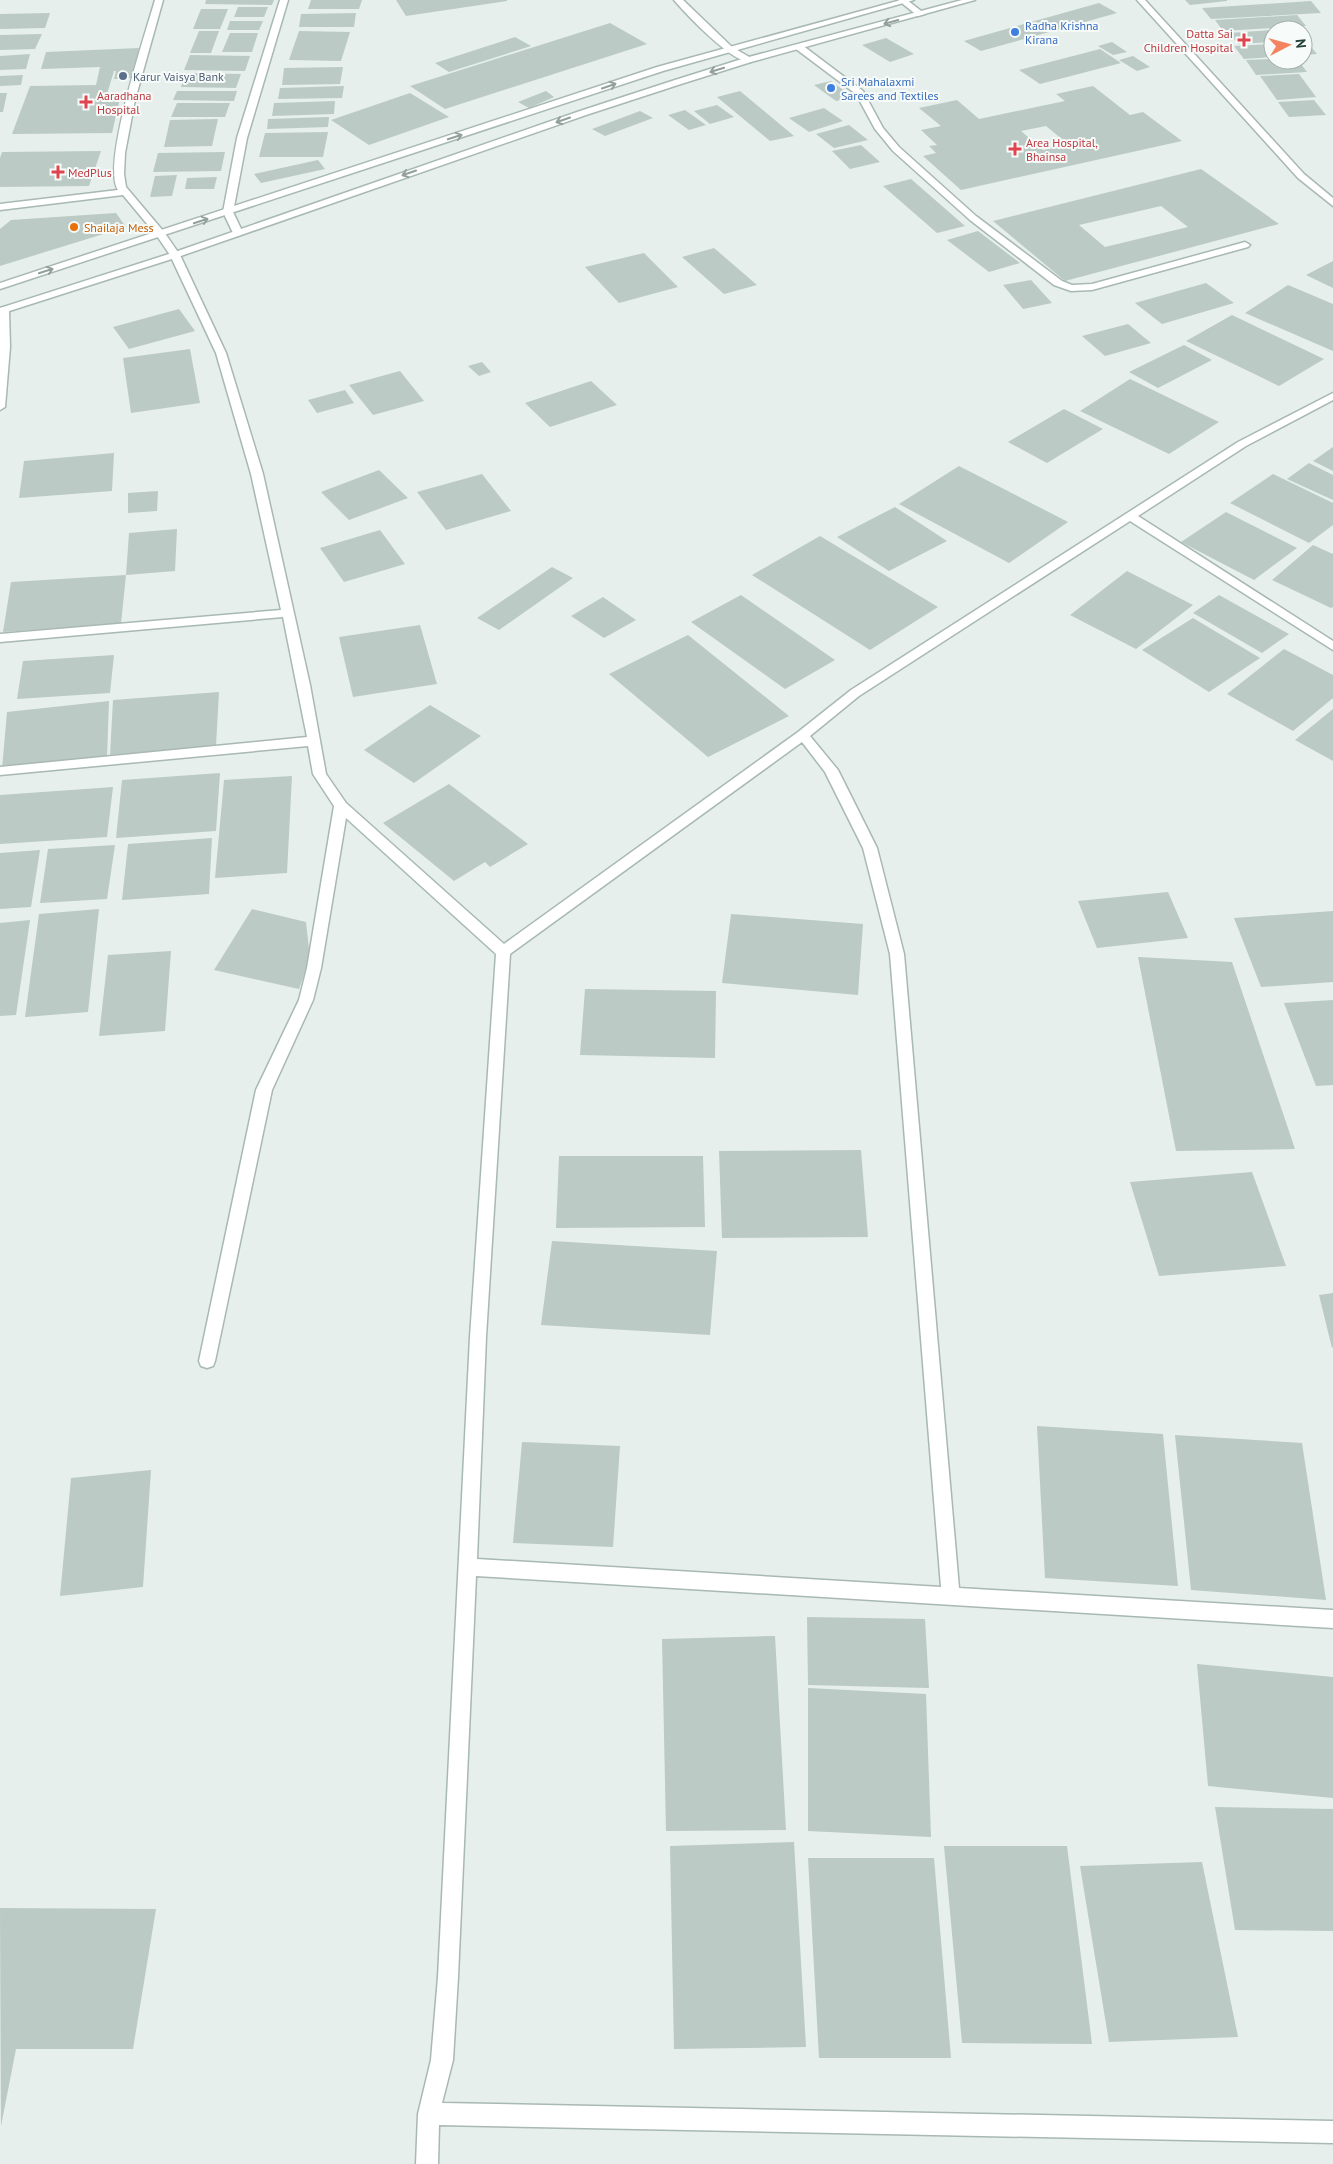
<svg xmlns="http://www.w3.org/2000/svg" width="1333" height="2164" viewBox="0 0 1333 2164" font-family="'PT Sans',sans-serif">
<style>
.building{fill:#bbcac4;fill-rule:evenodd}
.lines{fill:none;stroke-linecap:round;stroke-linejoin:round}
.service-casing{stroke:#a8b8b2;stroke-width:3}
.minor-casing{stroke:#a8b8b2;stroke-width:3}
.tertiary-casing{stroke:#a8b8b2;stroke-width:3}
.service{fill:#fff;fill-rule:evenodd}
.minor{fill:#fff;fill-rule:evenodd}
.tertiary{fill:#fff;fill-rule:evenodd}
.oneway{stroke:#92a09c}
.shop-dot{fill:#3f7fe0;stroke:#f7fbf9;stroke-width:2}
.health-dot{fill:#e0444e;stroke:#f7fbf9;stroke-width:2}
.service-dot{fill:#5c6f8a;stroke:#f7fbf9;stroke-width:2}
.food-dot{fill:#e8710a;stroke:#f7fbf9;stroke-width:2}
.labels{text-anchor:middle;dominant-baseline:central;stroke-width:4;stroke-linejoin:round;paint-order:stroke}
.far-shop-label{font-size:12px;fill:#366cbe;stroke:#f7fbf9;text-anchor:start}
.far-health-label{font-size:12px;fill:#be3a42;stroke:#f7fbf9;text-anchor:start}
.far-service-label{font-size:12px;fill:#4e5e75;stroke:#f7fbf9;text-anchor:start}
.far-food-label{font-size:12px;fill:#c56008;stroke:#f7fbf9;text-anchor:start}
</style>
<rect width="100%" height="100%" fill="#e6efeb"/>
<!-- building -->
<path class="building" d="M206,0H274L272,5L205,4Z
M311,0H362L359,9H308Z
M396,0H507V1L406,16Z
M1185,0H1227V1L1190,5Z
M1311,1L1321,13L1211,19L1202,8Z
M1099,3L1117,13L981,51L964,41Z
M238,7H268L264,17H234Z
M201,9H228L220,29H193Z
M50,13L45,28L0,29V14Z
M356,13L354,27H299L301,14Z
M1297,15L1306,26L1223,31L1215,20Z
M230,21H263L259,30H227Z
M610,23L647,44L445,109L410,86Z
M1273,30V42L1238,44L1230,33Z
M199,31H219L211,53H190Z
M299,31L350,32L341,61L289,60Z
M230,33H258L252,52H222Z
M42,34L35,49L0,50V35Z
M515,37L531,46L449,72L435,63Z
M886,38L914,54L890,62L862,45Z
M1112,42L1127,52L1113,55L1098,46Z
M1303,42H1307L1317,54L1303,55Z
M1273,44V57L1244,59L1234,46Z
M139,48L133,78L114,79L116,71H114L107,94H121L112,133L12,134L30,86L96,85L100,67L41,69L46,52Z
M1100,49L1121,63L1040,84L1019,70Z
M30,54L26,69L0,70V56Z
M190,55L250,56L245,71L184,70Z
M1133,56L1150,67L1137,71L1119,60Z
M1273,59L1298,60L1307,72L1256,75L1246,60Z
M343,67L340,84L282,85L284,68Z
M186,73L241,74L236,88L181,87Z
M1299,74L1316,97L1277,100L1260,76Z
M23,75L21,85L0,86V76Z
M831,81L853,97L836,101L814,85Z
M344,86L342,98L278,99L280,88Z
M1093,86L1130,115L1143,112L1182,141L961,190L923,156L936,153L929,146L937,145L921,130L941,126L919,108L957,100L979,119L1065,101L1056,94ZM1046,126L1069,145L1043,150L1021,131Z
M177,91H237L234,101L173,100Z
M546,91L554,97L529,108L518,102Z
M740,91L794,136L770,141L717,97Z
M0,93H7L3,112H0Z
M410,93L449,117L369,145L331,120Z
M1314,100L1326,115L1289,117L1278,102Z
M335,101L334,114L272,116L274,103Z
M177,103H230L225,117H171Z
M717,105L734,117L710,124L694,111Z
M824,108L843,121L809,132L789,118Z
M685,110L706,125L689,130L668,115Z
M640,111L653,118L605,136L592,129Z
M329,117L328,127L267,129L268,119Z
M218,119L212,146L164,147L170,120Z
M849,125L868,140L834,148L816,134Z
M328,132L323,157H259L265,133Z
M861,145L880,162L850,169L832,151Z
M101,151L89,186L0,187V158L2,152Z
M225,152L221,171L153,172L158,153Z
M318,160L325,169L261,183L254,174Z
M1201,169L1279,224L1065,281L993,221ZM1161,206L1188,227L1105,247L1079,225Z
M177,175L172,196L150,197L155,176Z
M217,177L214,189H185L187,178Z
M911,179L965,226L937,233L883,186Z
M116,213L126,227L0,266V229L11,220Z
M978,231L1020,263L989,272L947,240Z
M714,248L757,285L724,294L682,257Z
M644,253L678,287L619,303L585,267Z
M1333,261V288L1306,275Z
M1031,280L1052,303L1023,309L1003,285Z
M1206,283L1234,303L1162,324L1135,303Z
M1288,285L1333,304V351L1245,313Z
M179,309L195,331L129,349L113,327Z
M1232,315L1324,359L1279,386L1186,341Z
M1128,324L1151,343L1105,356L1082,336Z
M1184,345L1212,360L1158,388L1129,372Z
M190,349L200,403L131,413L123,358Z
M482,362L491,372L479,376L468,366Z
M400,371L424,401L373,415L349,385Z
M1130,379L1219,422L1169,454L1080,411Z
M591,381L617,405L550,427L525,403Z
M345,390L354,403L317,413L308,400Z
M1064,409L1103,429L1047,463L1008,442Z
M1333,447V471L1313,461Z
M114,453L112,491L19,498L24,461Z
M1309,463L1333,475V500L1287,479Z
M959,466L1068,522L1009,563L899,504Z
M379,470L408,498L349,520L321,492Z
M482,474L511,511L446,530L417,492Z
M1273,474L1333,503V525L1309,543L1230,503Z
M158,491L157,511L128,513V493Z
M895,507L947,541L889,571L837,537Z
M1226,512L1297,548L1254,580L1181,542Z
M177,529L175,571L126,575L129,533Z
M380,530L405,564L344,582L320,548Z
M820,536L938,607L870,650L752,575Z
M1313,545L1333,554V607L1331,608L1272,580Z
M552,567L573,578L499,630L477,618Z
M1127,571L1193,605L1136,649L1070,615Z
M126,575L121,624L3,632L11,582Z
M741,595L835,660L785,689L691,622Z
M1219,595L1289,634L1262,653L1193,613Z
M603,597L636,620L604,638L571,616Z
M1193,618L1260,658L1209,692L1142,650Z
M420,625L437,684L353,697L339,637Z
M688,635L789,716L708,757L609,674Z
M1284,649L1333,675V698L1293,731L1227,694Z
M114,655L110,693L17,699L23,661Z
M219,692L216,746L110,755L113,700Z
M109,701L107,758L2,769L7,712Z
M430,705L481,736L414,783L364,750Z
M1333,709V761L1295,740Z
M220,773L216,831L116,838L122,780Z
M292,776L287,873L215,878L224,780Z
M449,784L528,844L490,867L485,862L454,881L383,823Z
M113,787L107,837L0,844V795Z
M212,838L209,894L122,900L128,844Z
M115,845L107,899L40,903L48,849Z
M40,850L31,907L0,909V853Z
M1168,892L1188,938L1097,948L1078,901Z
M99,909L88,1012L25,1017L39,914Z
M252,909L306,922L310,958L299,989L214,970Z
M1333,911V982L1261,987L1234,918Z
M731,914L863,924L858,995L722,983Z
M30,920L16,1015L0,1016V923Z
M171,951L165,1031L99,1036L108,955Z
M1138,957L1232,962L1295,1149L1176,1151Z
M585,989L716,991L715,1058L580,1055Z
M1333,1000V1085L1316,1086L1284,1003Z
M861,1150L868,1237L722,1238L719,1151Z
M559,1156H703L705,1227L556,1228Z
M1252,1172L1286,1266L1159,1276L1130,1182Z
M552,1241L717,1251L710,1335L541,1325Z
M1333,1293V1347L1332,1348L1319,1295Z
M1037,1426L1163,1434L1178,1586L1045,1578Z
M1175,1435L1302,1443L1326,1600L1191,1590Z
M522,1442L620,1446L613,1547L513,1543Z
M151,1470L143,1587L60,1596L71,1478Z
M807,1617L925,1619L929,1688L808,1685Z
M775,1636L786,1830L666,1831L662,1639Z
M1197,1664L1333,1677V1798L1208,1786Z
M808,1688L926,1694L931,1837L808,1831Z
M1215,1807L1333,1809V1931L1235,1930Z
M794,1842L806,2047L674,2049L670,1846Z
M944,1846H1067L1092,2044L962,2043Z
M808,1858H934L951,2058H819Z
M1202,1862L1238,2037L1109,2042L1080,1866Z
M0,1908L156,1909L133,2049H16L1,2126Z"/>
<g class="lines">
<defs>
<path id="service" d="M674,0H683L732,47L751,58V62C733,64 686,14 674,0Z
M898,0H907L925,14L918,16Z"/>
<path id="minor" d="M155,0H163L135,100L125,153L124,174L126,187L164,232L180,255L226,353L263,474L310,685L326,774L346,803L504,944L798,732L851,690L1238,442L1333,393V400L1246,446L1138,516L1333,641V650L1130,521L859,696L810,736L838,770L877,848L904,954L959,1588L1333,1610V1628L476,1576L458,1977L453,2060L442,2103L1333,2121V2143L439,2125L438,2164H416L418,2114L431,2060L438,1977L470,1337L496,954L346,818L321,968L313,1000L272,1090L215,1361L213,1366L207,1368L201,1366L199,1361L256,1090L299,1000L307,968L334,806L313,774L308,746L0,775V767L307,737L283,617L0,642V634L281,610L251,474L216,353L170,255L157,236L123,195L0,210V204L118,190C101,165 146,32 155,0ZM802,742L825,772L863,848L890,954L941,1587L477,1559L486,1337L510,954Z
M280,0H288L247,138L233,212L243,233L238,236L233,233L223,212L237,138Z
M1137,0H1145L1304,174L1333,198V206L1298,178Z
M796,45H802L863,91L883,128L899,147L976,216L1062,281L1072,285L1092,284L1245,242L1250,245L1248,247L1092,290L1071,291L1054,285L970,220L893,151L875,129L856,94L796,49Z
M4,307L9,310L10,347L5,407L0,410V308Z"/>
<path id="tertiary" d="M901,0H914L663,71L0,289V283L657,67Z
M962,0H975L751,62L681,84L586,115L178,257L0,314V308L172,253L580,111L675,80L745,58Z"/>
</defs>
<!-- service casing -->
<use href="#service" class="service-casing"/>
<!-- minor casing -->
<use href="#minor" class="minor-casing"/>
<!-- tertiary casing -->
<use href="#tertiary" class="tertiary-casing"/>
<!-- service -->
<use href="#service" class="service"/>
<!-- minor -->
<use href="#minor" class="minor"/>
<!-- tertiary -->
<use href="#tertiary" class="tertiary"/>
</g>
<!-- one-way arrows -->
<defs><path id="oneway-shaft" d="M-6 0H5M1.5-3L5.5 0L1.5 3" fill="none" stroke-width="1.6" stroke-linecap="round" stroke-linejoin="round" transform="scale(1.25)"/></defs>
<g class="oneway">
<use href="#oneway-shaft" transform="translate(891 22) rotate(165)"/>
<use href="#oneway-shaft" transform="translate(717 70) rotate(163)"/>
<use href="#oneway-shaft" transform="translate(609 86) rotate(-19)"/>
<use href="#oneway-shaft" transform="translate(563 120) rotate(161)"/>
<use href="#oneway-shaft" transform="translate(455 137) rotate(-18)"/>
<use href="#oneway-shaft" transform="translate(409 173) rotate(161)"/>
<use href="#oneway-shaft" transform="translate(201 221) rotate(-18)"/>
<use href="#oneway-shaft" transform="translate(46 271) rotate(-18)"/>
</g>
<!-- markers -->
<g class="shop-dot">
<circle cx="1015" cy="32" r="5"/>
<circle cx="831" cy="88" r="5"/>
</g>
<g class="health-dot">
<path d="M1241.5 32.5h5v5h5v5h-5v5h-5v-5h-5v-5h5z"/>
<path d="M83.5 94.5h5v5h5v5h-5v5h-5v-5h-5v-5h5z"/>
<path d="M1012.5 141.5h5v5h5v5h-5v5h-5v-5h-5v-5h5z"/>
<path d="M55.5 164.5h5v5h5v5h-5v5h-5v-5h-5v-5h5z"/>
</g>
<circle class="service-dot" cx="123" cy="76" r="5"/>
<circle class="food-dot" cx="74" cy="227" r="5"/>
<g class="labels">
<!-- far-shop labels -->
<g class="far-shop-label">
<text x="1025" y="25">Radha Krishna<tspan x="1025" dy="14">Kirana</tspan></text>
<text x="841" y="81">Sri Mahalaxmi<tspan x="841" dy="14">Sarees and Textiles</tspan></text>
</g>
<!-- far-health labels -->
<g class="far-health-label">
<text x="1233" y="33" text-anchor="end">Datta Sai<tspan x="1233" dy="14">Children Hospital</tspan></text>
<text x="97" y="95">Aaradhana<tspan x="97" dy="14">Hospital</tspan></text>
<text x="1026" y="142">Area Hospital,<tspan x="1026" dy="14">Bhainsa</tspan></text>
<text x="68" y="172">MedPlus</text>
</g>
<!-- far-service labels -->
<g class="far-service-label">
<text x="133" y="76">Karur Vaisya Bank</text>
</g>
<!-- far-food labels -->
<g class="far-food-label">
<text x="84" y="227">Shailaja Mess</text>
</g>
</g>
<!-- north arrow -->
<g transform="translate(1288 45) rotate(84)"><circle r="24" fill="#f7fbf9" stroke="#a3b1ad"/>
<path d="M0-4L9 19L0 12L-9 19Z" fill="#f4845f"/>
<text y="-8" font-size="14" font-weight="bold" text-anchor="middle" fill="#24423a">N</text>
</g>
</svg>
